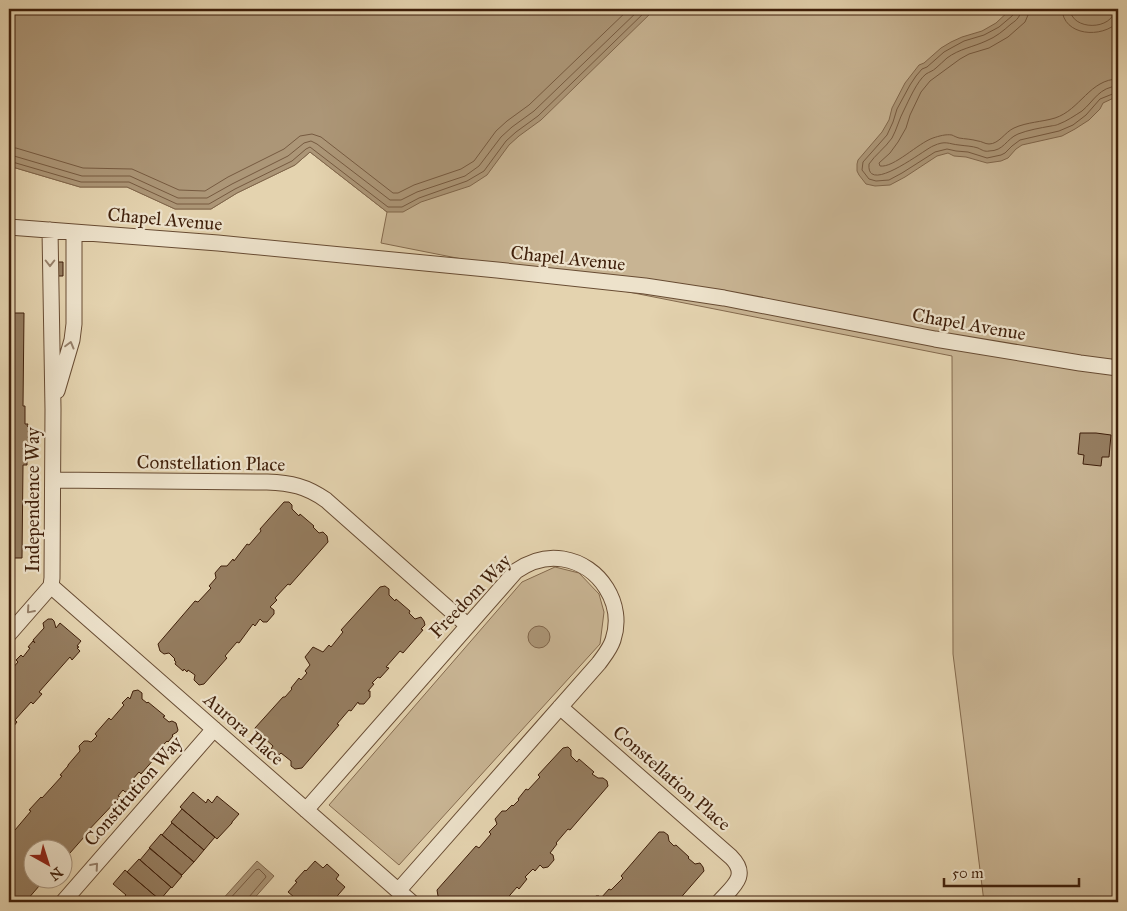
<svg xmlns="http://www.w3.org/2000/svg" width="1127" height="911" viewBox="0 0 1127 911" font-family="'IM FELL Great Primer',serif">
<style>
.green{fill:#c8b493;stroke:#846a4e}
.water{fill:#ac9677;stroke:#80664b}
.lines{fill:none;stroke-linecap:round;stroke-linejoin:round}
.shore{stroke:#765a40;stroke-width:1}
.building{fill:#957d60;stroke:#3f1f0a}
.street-casing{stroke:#684c33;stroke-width:17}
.street{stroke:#ede2cb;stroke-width:15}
.oneway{stroke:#96806a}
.labels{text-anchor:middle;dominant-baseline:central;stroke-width:4.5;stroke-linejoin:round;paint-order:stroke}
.street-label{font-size:19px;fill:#3f1f0a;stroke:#ede2cb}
</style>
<rect width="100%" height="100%" fill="#e4d3af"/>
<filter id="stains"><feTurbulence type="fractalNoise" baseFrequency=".004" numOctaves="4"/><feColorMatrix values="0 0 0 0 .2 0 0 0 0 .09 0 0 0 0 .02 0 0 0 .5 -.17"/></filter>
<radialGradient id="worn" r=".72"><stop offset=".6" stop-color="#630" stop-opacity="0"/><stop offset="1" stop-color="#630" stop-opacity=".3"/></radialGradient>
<!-- green -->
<path class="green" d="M364,9H1118V902H984L953,654L952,356L381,243L387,212L310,152L295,165L237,193L211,209H175L127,187H80L9,166V111Z
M555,567L579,573L599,594L604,612L600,644L399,865L329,805L522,582Z"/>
<!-- water -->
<path class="water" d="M9,9H657L653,11L541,120L519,136L509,145L487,175L470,186L421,202L403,212H387L310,152L295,165L237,193L211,209H175L127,187H80L9,166Z
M1011,9H1077C1096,19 1100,9 1118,9V96L1103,103L1100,109L1089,120L1075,129L1062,136L1022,145L1016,149L1008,158L1001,161L987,163L966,157L954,156L948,153L937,156L905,177L890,185L875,186L866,184L859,175L857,171V164L858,160L882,132L889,120L892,108L905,83L919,65L924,63L941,48L951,42L962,37L982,31L996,23Z
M528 637a11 11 0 1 1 22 0a11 11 0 1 1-22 0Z
M257,861L274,876L251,902H220Z"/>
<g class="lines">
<!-- shore -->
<path class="shore" d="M1015,9V12L1012,16L999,27L984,35L964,41L953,47L944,52L927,67L922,69L916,76L910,85L897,109L893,122L887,135L863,162L862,170L869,179L876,181L889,180L902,173L935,152L947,149L956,151L968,152L987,158L1001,155L1005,153L1012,146L1020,140L1059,131L1073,125L1086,115L1100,99L1115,93L1118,92
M1021,9C1021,16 1017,20 1011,24C1003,31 996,37 986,41C973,47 959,49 947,58C943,61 940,65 936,68C933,71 929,72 926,74C917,81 909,100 904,110C899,119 897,129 892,138C885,148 875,155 869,164C866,196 925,149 933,146C946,140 948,144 959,145C966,146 972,146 978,148C982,150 985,152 989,151C1004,151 1006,139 1018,134C1028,130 1040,128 1051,126C1056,125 1054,126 1059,124C1067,121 1074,116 1082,111C1094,101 1099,87 1118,86
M1029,9L1028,15L1025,22L1008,37L989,48L969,54L960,59L930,81L921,92L910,115L906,128L898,142L890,153L879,163L880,166C894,168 918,143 933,138C939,136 946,134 952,135C954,136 956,137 959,138C965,139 971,139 978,141C981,141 985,144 989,144C999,144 1005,132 1014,128C1027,122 1042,122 1055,118C1080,110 1090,79 1118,79
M1062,9C1063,36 1102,39 1118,22
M1070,9C1071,31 1113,31 1115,9
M9,148H16L83,168L132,169L179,190L205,191L228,177L284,149L300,136L312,134L321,137L393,193H398L414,185L461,169L474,161L496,131L507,121L529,105L629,9
M9,155L14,156L82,176H130L178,198H207L232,184L288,156L304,143L311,141L317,144L390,200H401L417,192L465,176L479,166L501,137L512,127L534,111L640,9
M9,161L81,182H129L177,204H209L235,189L292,161L306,149L310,147L388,207H402L419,198L467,181L484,171L506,141L516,132L538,116L648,9
M227,902L256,870L259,869L265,875L266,877L249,897L248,902"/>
</g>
<!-- building -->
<path class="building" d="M56,262H63V276H56Z
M9,313H24L23,406H25V424H28L27,426L32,430L31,442L27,446V465H23L22,558H9Z
M1080,433H1096L1111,435L1109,457H1102L1101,466L1083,464L1084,455L1078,454Z
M284,502H289L292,505V509L299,516L300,514L314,526L313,527L319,533L323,532L327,536L328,542L290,585L288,584L275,598L277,600L270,607L274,610V614L267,622H263L260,619L255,626L253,624L239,643L237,642L225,656L227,658L204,684L199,685L194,680L195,675L188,670L187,672L184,669L183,671L175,664L176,662L174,660L175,659L169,653L164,654L160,651L158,644L195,601L198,602L211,588L209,586L216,578L215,573L221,566H227L233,559L234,561L247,544L249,545L261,531L260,529Z
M385,586L389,589V595L395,601L396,599L410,611L409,613L415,619L421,617L424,621L425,625L421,629L423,630L403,653L400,651L386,667L389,668L380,678L378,677L372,683L374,684L368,691H370V697L364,704H359L358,702L351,711L349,710L337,724L339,725L302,768L295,769L291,766V761L281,753L279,755L271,749L273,746L264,738H259L256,735L255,728L283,697H285L292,689L291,688L299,678L301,680L307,673L305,671L310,665L305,657L313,647L323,652L329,645L331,647L343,632L341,630L380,587Z
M48,619H52L54,621L56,628L60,623L81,641L77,646L79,647L77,648L80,651L72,660L70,657L39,692L42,694L33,704L31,702L15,720L17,722L9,732V668L11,670L18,662L16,660L21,655L23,657L30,648L28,647L33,641L35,643L33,640L44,628L43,623Z
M138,690L142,693V699L147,703L148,702L165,716L163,717L169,722L172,721L176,723L178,730L177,732L172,735L173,736L168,742L167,741L153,756L155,758L141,774L139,772L133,779L135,781V786L130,791L125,792L123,790L118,796L120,797L84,835L85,836L62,862V848H32V878H46L27,900L28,901L27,902H9V834L14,828L15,830L31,811L29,810L41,797L42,798L62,776L60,775L68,766V765L80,751L79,746L84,741H88L91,742L97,736L95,734L109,718L111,720L124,705L122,703L128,697L130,699L133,691Z
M568,747L571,750V756L577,762L579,759L594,772L592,774L598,778H603L607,781L608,786L570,830L568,829L556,843L557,844L550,853L553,855L554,860L548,867L543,868L540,865L535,871L533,869L525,877L527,879L519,889L517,887L504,902H451L447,898L443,899L438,896L437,890L476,846L479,848L491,834L489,832L497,824L495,819L502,811H506L512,805L513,806L519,800L518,799L526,789L528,790L540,777L538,775L563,748Z
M193,792L206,803L208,799L212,803L217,796L239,814L232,822V823L217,839L180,807Z
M182,809L215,837L204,850L171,822Z
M172,823L204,850L194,862L162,835Z
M659,832H664L668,835L669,841L674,846L676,845L689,857L688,858L695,864L700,863L703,867L704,871L677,902H589L596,896H599L601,898L609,889L611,890L623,878L621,876Z
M161,834L194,862L182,875L149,848Z
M150,848L182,876L172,888L140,860Z
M139,859L171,887L160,900L127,872Z
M315,861L323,868L327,864L339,875L336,879L345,887L332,902H300L288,892L297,882L295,881L305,870L306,871Z
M125,870L160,900L161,901V902H124L126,901L123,898L126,895L113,884Z"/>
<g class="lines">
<defs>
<path id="street" d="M9,227L218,243L497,270L645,286L724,298L935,339L1080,363L1118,368
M57,391L72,340L74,324V232
M53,480L267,482C291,483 306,486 326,500L467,625
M51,586L411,902
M9,634L51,586L52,578L53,409L50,230
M560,707L731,857C750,876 732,887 719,902
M306,810L516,571C529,562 546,556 563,559C600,565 625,604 613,640C610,649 604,656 599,663L398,891
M63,902L214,729"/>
</defs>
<!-- street casing -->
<use href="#street" class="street-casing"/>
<!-- street -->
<use href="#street" class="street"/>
</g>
<!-- one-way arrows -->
<defs><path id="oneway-chevron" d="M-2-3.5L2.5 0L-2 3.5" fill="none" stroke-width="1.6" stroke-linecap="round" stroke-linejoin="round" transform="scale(1.25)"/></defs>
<g class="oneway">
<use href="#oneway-chevron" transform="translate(50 263) rotate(90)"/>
<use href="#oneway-chevron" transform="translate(70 345) rotate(-75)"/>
<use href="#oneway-chevron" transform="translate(30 610) rotate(131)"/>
<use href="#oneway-chevron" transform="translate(95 866) rotate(-49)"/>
</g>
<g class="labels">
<!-- street labels -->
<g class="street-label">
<text transform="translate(165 219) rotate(5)">Chapel Avenue</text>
<text transform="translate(568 258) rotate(6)">Chapel Avenue</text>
<text transform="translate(969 324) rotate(10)">Chapel Avenue</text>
<text transform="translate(211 463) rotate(1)">Constellation Place</text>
<text transform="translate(32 500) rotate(-90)">Independence Way</text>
<text transform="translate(470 596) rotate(-46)">Freedom Way</text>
<text transform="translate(244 729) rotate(41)">Aurora Place</text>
<text transform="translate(672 778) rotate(41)">Constellation Place</text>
<text transform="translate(133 791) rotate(-49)">Constitution Way</text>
</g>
</g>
<!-- margin -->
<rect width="1127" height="911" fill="none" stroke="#e4d3af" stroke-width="30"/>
<rect x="10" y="10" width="1107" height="891" fill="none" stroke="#3f1f0a" stroke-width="2.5"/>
<rect x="15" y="15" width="1097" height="881" fill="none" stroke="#3f1f0a"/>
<!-- north arrow -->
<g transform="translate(48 864) rotate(141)"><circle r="24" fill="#ede2cb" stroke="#a7947e"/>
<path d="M0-4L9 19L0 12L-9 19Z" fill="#8f2418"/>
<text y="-8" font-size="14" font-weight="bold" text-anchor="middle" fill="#3f1f0a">N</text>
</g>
<!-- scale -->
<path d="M944 878v8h135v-8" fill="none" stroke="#3f1f0a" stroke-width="2.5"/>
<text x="952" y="878" font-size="15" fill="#3f1f0a" stroke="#ede2cb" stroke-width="4" paint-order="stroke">50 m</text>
<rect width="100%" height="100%" filter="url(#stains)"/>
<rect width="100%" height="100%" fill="url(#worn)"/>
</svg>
